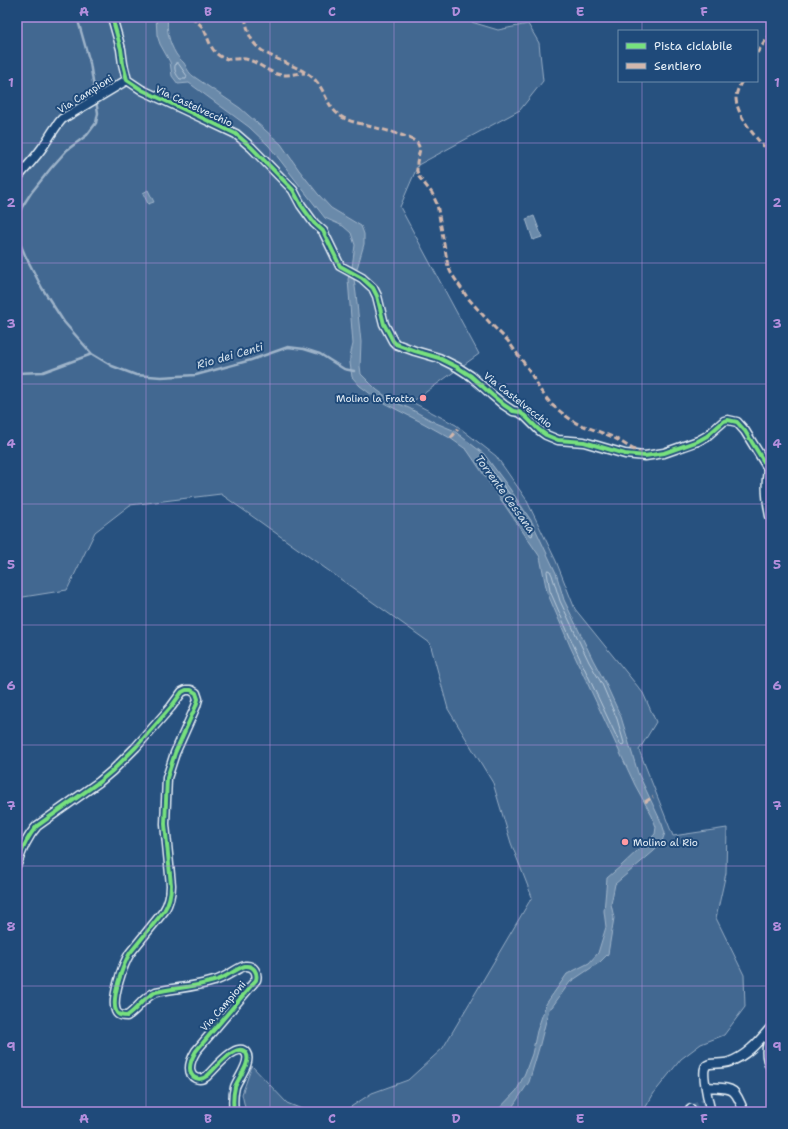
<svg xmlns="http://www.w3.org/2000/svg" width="788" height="1129" viewBox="0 0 788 1129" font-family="'Shantell Sans',sans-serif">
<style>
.green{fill:#436891;stroke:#96acc4}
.water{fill:#6b8aaa;stroke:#9db3c9}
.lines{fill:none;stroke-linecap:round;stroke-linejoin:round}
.shore{stroke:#b6c8d9;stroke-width:1}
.stream{stroke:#9db3c9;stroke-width:2.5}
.minor-tunnel{stroke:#446991;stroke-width:8;stroke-dasharray:8 4;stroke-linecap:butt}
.minor-casing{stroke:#e8f1f8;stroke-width:11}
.tertiary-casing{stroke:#e8f1f8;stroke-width:13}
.minor{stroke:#1f4a7a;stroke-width:8}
.tertiary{stroke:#1f4a7a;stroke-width:10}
.quiet{stroke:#d1b7ad;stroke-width:3;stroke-dasharray:6 3;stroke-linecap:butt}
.cycleway-casing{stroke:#1f4a7a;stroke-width:6}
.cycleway{stroke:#77e17e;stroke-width:4}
.grid{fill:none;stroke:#b28edc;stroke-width:1;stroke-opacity:0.55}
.poi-dot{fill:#ff9aa2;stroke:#1f4a7a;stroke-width:1.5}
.labels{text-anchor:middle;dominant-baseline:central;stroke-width:4;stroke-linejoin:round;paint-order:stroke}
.street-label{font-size:10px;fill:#e8f1f8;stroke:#1f4a7a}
.poi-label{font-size:10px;fill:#e8f1f8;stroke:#1f4a7a;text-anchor:end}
.water-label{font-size:11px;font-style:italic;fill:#d5e2ec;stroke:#1f4a7a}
.neatline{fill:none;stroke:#b28edc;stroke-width:1.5}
.grid-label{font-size:13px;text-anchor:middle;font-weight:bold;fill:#b28edc}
</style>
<rect width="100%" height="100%" fill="#27517f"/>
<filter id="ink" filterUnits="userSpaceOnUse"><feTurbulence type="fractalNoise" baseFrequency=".025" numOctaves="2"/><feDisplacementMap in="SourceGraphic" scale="8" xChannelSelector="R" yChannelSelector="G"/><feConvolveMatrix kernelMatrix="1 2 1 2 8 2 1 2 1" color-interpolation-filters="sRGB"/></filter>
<g filter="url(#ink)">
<!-- green -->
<path class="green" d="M17,17H455L498,30L528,24L539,43L543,81L520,110L418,165L400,207L479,354L412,402L456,425L496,456L526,499L556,561L575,609L643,693L656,722L639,750L673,836L727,828L726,873L716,918L744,975L745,1007L724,1035L701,1044L681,1059L654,1093L643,1112H343L372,1093L408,1080L443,1048L532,897L511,843L493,783L448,709L430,643L221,494L130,505L95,532L67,590L17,598Z
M252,1066L287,1103L309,1112H246L242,1094Z"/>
<!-- water -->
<path class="water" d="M156,17H168C166,30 169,42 176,54C178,57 181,60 184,63C187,68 188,72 193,76L240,108L281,144L299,170L318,194L331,208L361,226L364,234V244L354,279L356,294L361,342L360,366L361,374L377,390L394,402L409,408L436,423L453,430L484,454L510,489L532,522L556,573L564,600L593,660L605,682L621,717L638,773L662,824L665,833L661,844L654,851L615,884L611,904L614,918L608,954L600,962L570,982L552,1007L549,1009L539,1048L529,1082L509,1112H496L517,1090L525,1073L532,1054L537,1031L546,1004L567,974L589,963L598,953L606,927L604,911L607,878L621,866L655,834L656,827L652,816L635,785L570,646L547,592L540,557L467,450L450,438L423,423L380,401L360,386L352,377L350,363V356L353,344L348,279L352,267L355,245L351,233L343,226L325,218L269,146L249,127L189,83L178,84L172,76L170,62L160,44L157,35Z
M148,190L154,202L148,204L143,193Z
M534,216L542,237L533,240L526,219Z"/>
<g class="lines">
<!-- shore -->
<path class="shore" d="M176,63H178L187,76L186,79H180C176,75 173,68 176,63Z
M480,458L483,459C500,482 521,506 533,533L532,536L530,535L479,461Z
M548,570L550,571L552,575L560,601L589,662L602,684L617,719L624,743L623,745L620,744L573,644L550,591L547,572Z"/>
<!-- stream -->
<path class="stream" d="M77,17L90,63L98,113L96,123L87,135L67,150L51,168L31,193L22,207L18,216L19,241L25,255L42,288L64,322L92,354L112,366L136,375L161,377L196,375L251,360L288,347L304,349L320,354L344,369L354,371
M17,373L43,372L92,354"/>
<!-- minor-tunnel -->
<path class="minor-tunnel" d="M691,1109L704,1103"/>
<defs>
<path id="minor" d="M112,17L121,49L123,64L127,80L142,90L198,116L236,134L251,147L293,190L301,205L314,223L323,231L340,266L362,278L373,288L377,296L384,324L393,341L396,344L415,351L439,358L457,367L471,376L492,395L504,405L513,411L519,412L525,416L539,430L546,435L558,440L584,442L625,454L645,456L664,453L698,441L707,436L724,421L728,420L737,422L745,431L769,470
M17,178C26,168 34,159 42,148C49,138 54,128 62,119L127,80
M17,864C22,850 27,837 37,826L99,782L112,771L136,747L171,707L182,692L186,690H191L196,693L198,699L196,706L175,753L167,778L165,824L171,885C171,895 169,903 164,911L130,953C123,964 111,999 116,1011C118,1016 123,1016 127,1016C139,1008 142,998 156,992C175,988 195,987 214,981C224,979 237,968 245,966C254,965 258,973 256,980L196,1051C193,1056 190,1062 190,1068C190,1078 199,1082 207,1076C213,1071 237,1040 246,1053C252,1062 238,1078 235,1087C233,1095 233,1104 234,1112
M771,1036C765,1047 765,1057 771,1068
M706,1087C733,1089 734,1085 744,1112
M688,1112L691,1109
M711,1112C709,1105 702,1074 705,1068C706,1065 707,1065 710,1064C716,1063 723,1064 729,1062C747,1056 759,1041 771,1027"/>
<path id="tertiary" d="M771,460C766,480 767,496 771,516"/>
</defs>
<!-- minor casing -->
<use href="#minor" class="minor-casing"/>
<!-- tertiary casing -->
<use href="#tertiary" class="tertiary-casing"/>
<!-- minor -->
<use href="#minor" class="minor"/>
<!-- tertiary -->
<use href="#tertiary" class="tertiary"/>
<!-- quiet -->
<path class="quiet" d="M192,17C195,20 200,24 203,28C208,36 209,46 216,53C227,64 237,56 249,60C259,63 267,71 277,74C286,77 295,73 305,73
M245,17C247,26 248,35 254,43C262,54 283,61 295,67C303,71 310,74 316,81C326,92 327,108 342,117C350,122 360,123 368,126C385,130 402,134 417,142L420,149L417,162V171L419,177L432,193L437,204L448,266L451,273L467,297L490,323L508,341L529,370L540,390L552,405L566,416L576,423L613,437L641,454
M757,53L771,33
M742,81C739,86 737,91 736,96C735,113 754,135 764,147
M771,175L769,192L771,201
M451,438L458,429
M645,802L653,797"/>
<defs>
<path id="cycleway" d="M112,17L121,49L123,64L127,80L142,90L198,116L236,134L251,147L293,190L301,205L314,223L323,231L340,266L362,278L373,288L377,296L384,324L393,341L396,344L415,351L439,358L457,367L471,376L492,395L504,405L513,411L519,412L525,416L539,430L546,435L558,440L584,442L625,454L645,456L664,453L698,441L707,436L724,421L728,420L737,422L745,431L769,470
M17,864C22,850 27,837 37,826L99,782L112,771L136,747L171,707L182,692L186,690H191L196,693L198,699L196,706L175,753L167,778L165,824L171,885C171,895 169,903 164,911L130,953C123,964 111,999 116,1011C118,1016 123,1016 127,1016C139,1008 142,998 156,992C175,988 195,987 214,981C224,979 237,968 245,966C254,965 258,973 256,980L196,1051C193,1056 190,1062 190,1068C190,1078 199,1082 207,1076C213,1071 237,1040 246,1053C252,1062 238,1078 235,1087C233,1095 233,1104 234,1112"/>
</defs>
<!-- cycleway casing -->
<use href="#cycleway" class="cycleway-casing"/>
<!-- cycleway -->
<use href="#cycleway" class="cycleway"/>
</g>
</g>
<!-- grid -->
<path class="grid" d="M146,17V1112M270,17V1112M394,17V1112M518,17V1112M642,17V31M642,81V1112M17,143H771M17,263H771M17,384H771M17,504H771M17,625H771M17,745H771M17,866H771M17,986H771"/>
<!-- markers -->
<g class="poi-dot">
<circle cx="423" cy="398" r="4"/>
<circle cx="625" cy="842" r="4"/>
</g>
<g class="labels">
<!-- street labels -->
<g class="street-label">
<text transform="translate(85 94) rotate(-32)">Via Campioni</text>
<text transform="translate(194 106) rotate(25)">Via Castelvecchio</text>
<text transform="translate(518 400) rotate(38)">Via Castelvecchio</text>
<text transform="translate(223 1006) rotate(-49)">Via Campioni</text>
</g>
<!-- poi labels -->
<g class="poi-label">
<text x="415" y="398">Molino la Fratta</text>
<text x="633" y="842" text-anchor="start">Molino al Rio</text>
</g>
<!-- water labels -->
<g class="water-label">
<text transform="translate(230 356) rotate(-16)">Rio dei Centi</text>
<text transform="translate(505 494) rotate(54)">Torrente Cessana</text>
</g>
</g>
<!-- margin -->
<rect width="788" height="1129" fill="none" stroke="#1f4a7a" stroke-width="44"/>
<!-- legend -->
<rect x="618" y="30" width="140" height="52" fill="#1f4a7a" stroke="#6f8dac"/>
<rect x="626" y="43" width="20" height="6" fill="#77e17e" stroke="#6f8dac"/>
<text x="654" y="50" font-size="12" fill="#e8f1f8">Pista ciclabile</text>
<rect x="626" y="63" width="20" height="6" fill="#d1b7ad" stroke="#6f8dac"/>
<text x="654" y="70" font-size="12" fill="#e8f1f8">Sentiero</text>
<rect x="22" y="22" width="744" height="1085" class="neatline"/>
<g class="grid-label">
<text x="84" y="16">A</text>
<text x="208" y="16">B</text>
<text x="332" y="16">C</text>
<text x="456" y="16">D</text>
<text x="580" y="16">E</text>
<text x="704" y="16">F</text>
<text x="11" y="87">1</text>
<text x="777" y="87">1</text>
<text x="11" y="207">2</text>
<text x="777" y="207">2</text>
<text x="11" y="328">3</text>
<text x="777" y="328">3</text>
<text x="11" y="448">4</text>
<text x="777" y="448">4</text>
<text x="11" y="569">5</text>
<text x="777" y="569">5</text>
<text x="11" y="690">6</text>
<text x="777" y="690">6</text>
<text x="11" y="810">7</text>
<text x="777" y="810">7</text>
<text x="11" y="931">8</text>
<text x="777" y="931">8</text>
<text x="11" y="1051">9</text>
<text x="777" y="1051">9</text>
<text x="84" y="1123">A</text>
<text x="208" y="1123">B</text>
<text x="332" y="1123">C</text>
<text x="456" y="1123">D</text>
<text x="580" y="1123">E</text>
<text x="704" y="1123">F</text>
</g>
</svg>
